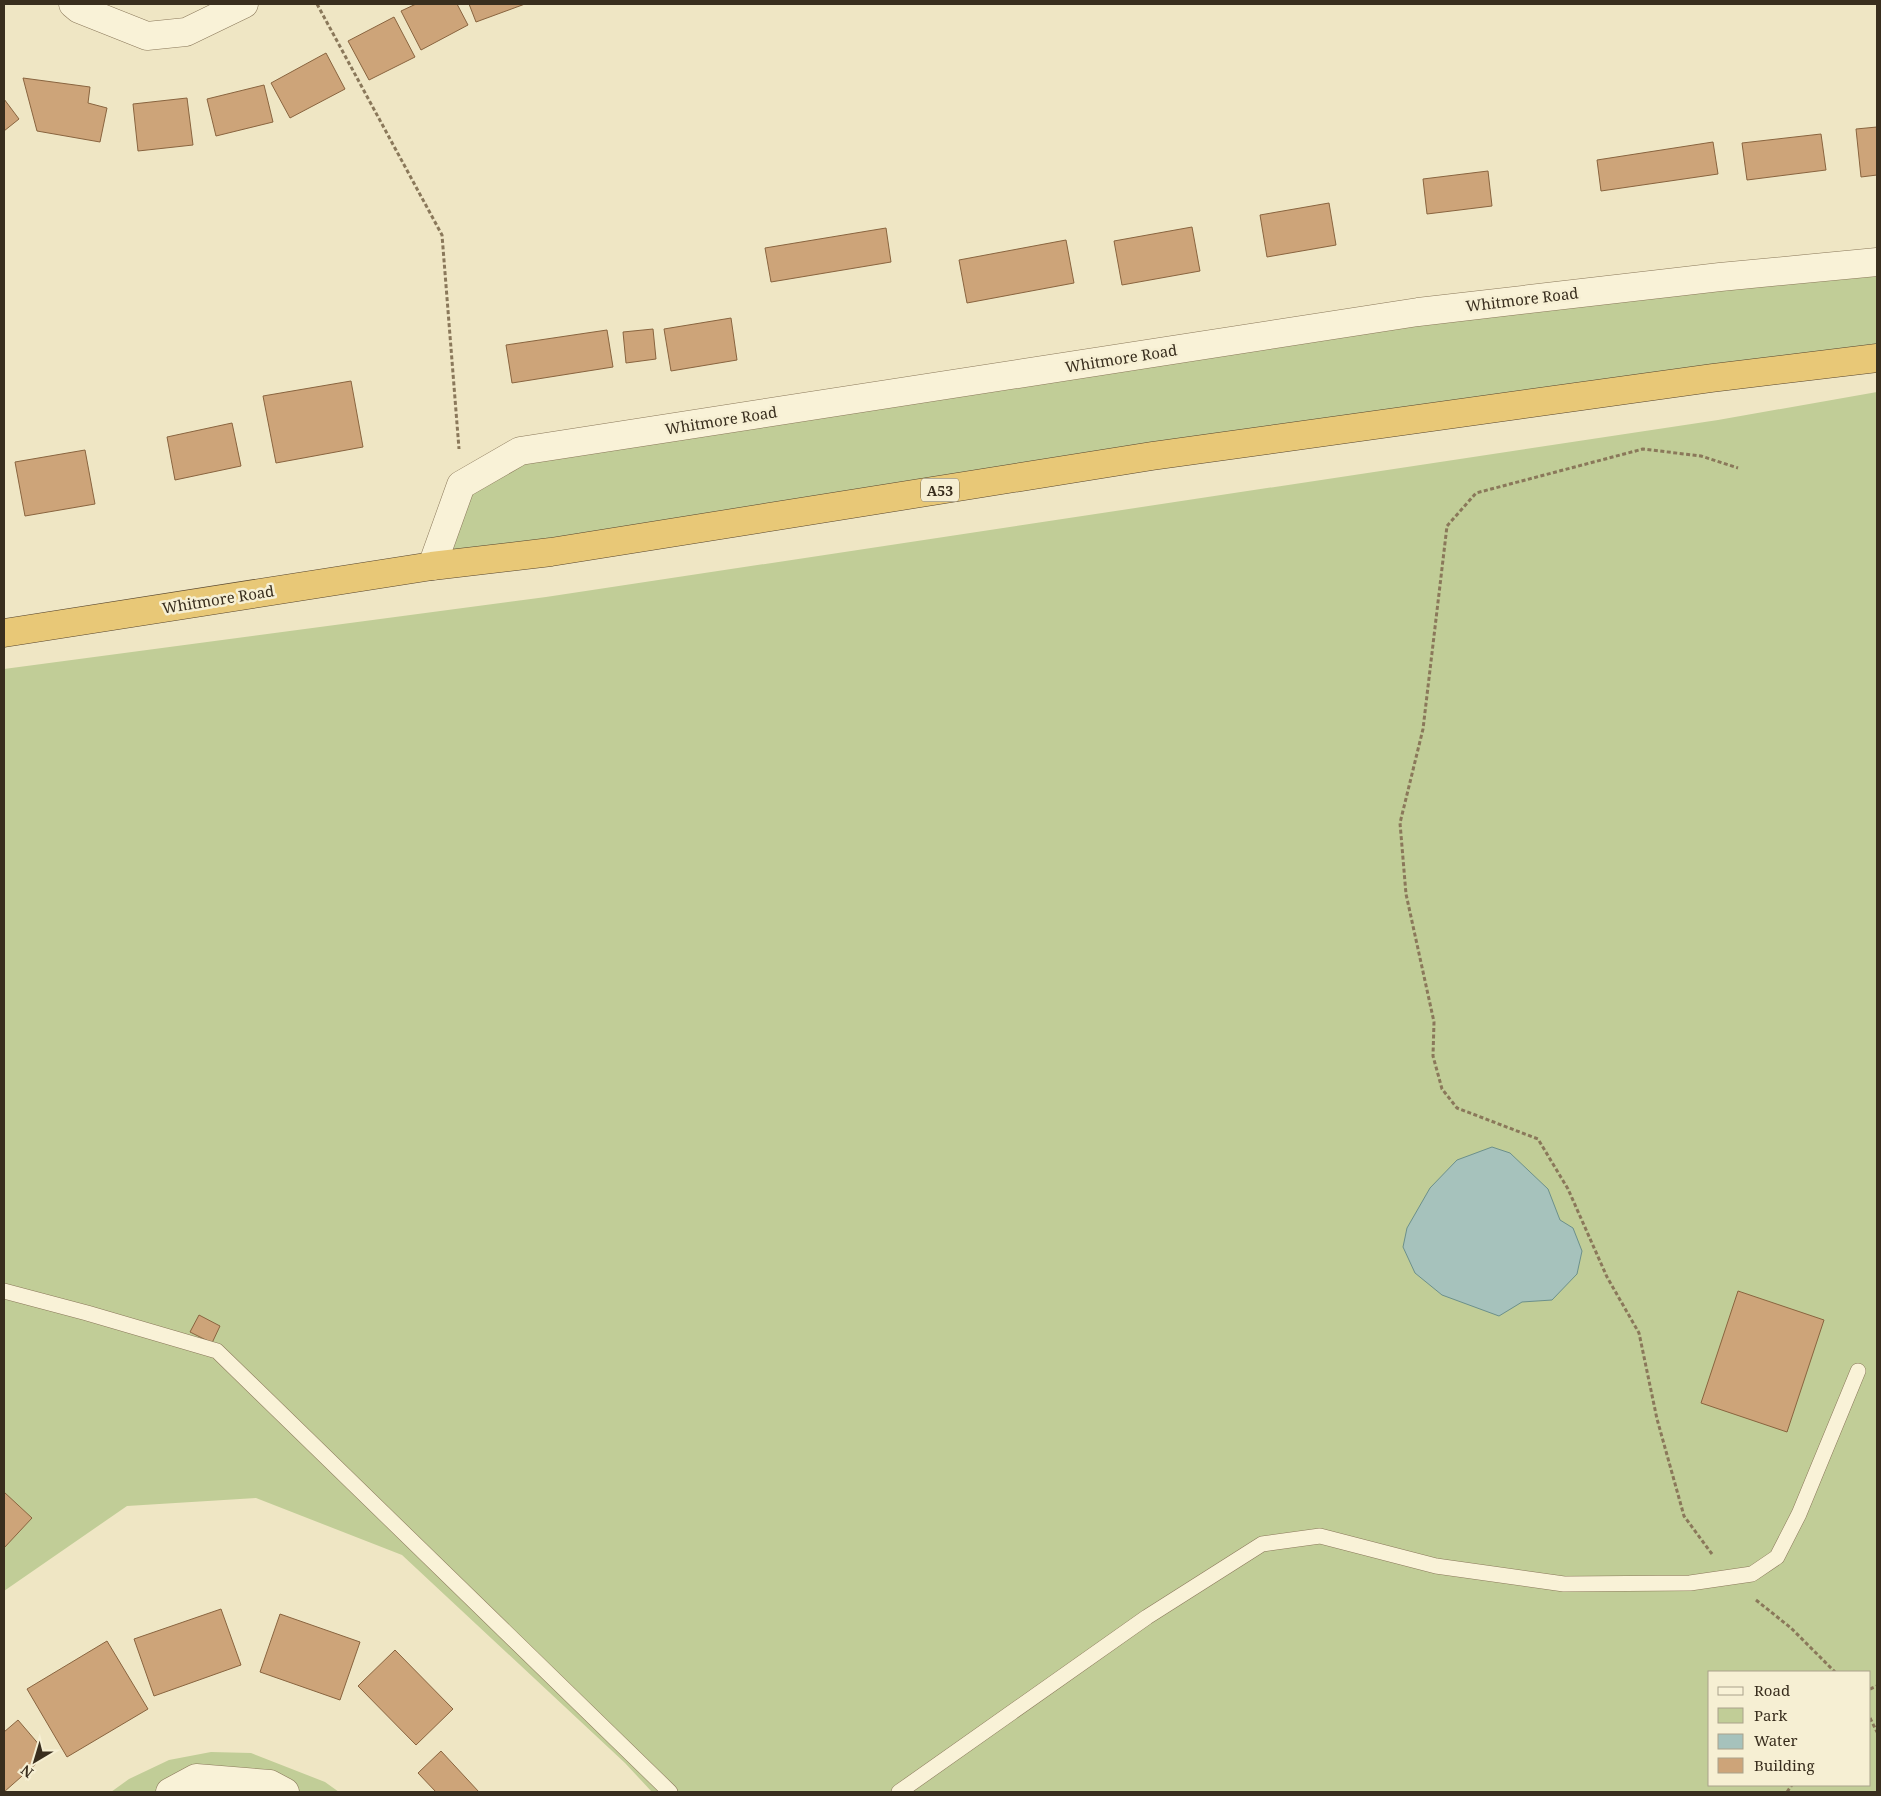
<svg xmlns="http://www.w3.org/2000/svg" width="1881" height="1796" viewBox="0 0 1881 1796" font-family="'Noto Serif',serif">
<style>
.green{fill:#c1cd97;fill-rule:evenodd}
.water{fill:#a6c2bc;stroke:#6c908b}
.building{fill:#cda479;stroke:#89643f}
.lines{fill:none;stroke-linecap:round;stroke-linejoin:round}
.service-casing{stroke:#8a785a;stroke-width:16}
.minor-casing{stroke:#8a785a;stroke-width:29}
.trunk-casing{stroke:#57452e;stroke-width:29}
.path{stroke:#8a785a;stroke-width:3;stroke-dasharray:4 2.5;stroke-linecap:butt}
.service{stroke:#f9f2d7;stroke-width:15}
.minor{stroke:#f9f2d7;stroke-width:28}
.trunk{stroke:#e8c877;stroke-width:28}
.labels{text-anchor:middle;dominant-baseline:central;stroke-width:5;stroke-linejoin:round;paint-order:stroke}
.shield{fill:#f6efd3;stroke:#726854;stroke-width:1}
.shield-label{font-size:14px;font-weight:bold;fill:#392e1e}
.street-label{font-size:15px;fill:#392e1e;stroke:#f6efd3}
</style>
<rect width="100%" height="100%" fill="#efe6c4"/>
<!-- green -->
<path class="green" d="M1877,262V356L432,566L461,485L520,451Z
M1877,392V1792H652L625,1763L402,1555L256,1498L127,1506L4,1591V669L546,597L1718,420ZM1710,1672H1870V1785H1710Z
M211,1752L251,1753L325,1782L339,1792H111L129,1779L169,1760Z"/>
<!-- water -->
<path class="water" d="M1492,1147L1510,1153L1548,1189L1560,1220L1573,1228L1582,1251L1577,1274L1552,1300L1522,1302L1499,1316L1442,1295L1415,1273L1403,1247L1407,1228L1430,1188L1457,1160Z"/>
<!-- building -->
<path class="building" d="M416,4H457L468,25L421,50L401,11Z
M469,4H525L476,22Z
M394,17L415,57L369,80L348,41Z
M326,53L345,89L290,118L271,83Z
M23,78L90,87L88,103L107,108L100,142L37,131Z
M264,85L273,122L216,136L207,99Z
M187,98L193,145L138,151L133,104Z
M4,99L19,119L4,131Z
M1877,127V175L1861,177L1856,129Z
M1821,134L1826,170L1747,180L1742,143Z
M1713,142L1718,174L1601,191L1597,160Z
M1488,171L1492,206L1427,214L1423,179Z
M1329,203L1336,245L1267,257L1260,215Z
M1192,227L1200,271L1122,285L1114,241Z
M886,228L891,262L771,282L765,248Z
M1066,240L1074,283L967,303L959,260Z
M731,318L737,360L671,371L664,329Z
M653,329L656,359L626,363L623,332Z
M607,330L613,367L512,383L506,345Z
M351,381L363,447L276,463L263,396Z
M232,423L241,466L175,480L167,437Z
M85,450L95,504L25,516L15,462Z
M1738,1291L1824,1320L1787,1432L1701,1403Z
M199,1315L220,1326L212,1343L190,1332Z
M4,1492L32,1518L4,1548Z
M221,1609L241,1665L154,1696L134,1639Z
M280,1614L360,1642L340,1700L260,1672Z
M107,1641L148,1709L67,1757L27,1689Z
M395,1650L453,1709L416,1745L358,1686Z
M18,1720L47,1754L4,1792V1732Z
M441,1751L479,1792H436L418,1773Z"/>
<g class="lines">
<defs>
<path id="service" d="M4,1291L87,1313L217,1351L670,1792
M899,1792L1147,1617L1262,1544L1320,1536L1436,1566L1564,1584L1690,1583L1752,1574L1777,1557L1799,1514L1858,1371"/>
<path id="minor" d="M73,4L79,9L147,36L186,32L244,4
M432,566L461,485L520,451L1418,312L1720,277L1877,262
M170,1792L196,1778L270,1784L285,1792"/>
<path id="trunk" d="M4,633L432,566L551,552L1152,456L1712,378L1877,358"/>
</defs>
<!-- service casing -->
<use href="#service" class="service-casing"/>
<!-- minor casing -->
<use href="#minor" class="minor-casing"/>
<!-- trunk casing -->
<use href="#trunk" class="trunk-casing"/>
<!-- path -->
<path class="path" d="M317,4L442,235L459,449
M1712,1554L1684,1516L1657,1419L1639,1333L1607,1277L1568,1189L1538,1139L1457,1108L1442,1089L1433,1056L1434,1022L1406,894L1400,823L1423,729L1447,526L1476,493L1643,449L1701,456L1738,468
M1756,1600L1791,1628L1835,1672
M1870,1689L1877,1686
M1870,1718L1877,1732
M1787,1792L1792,1785"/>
<!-- service -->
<use href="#service" class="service"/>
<!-- minor -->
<use href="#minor" class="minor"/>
<!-- trunk -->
<use href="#trunk" class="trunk"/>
</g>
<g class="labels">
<!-- shield labels -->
<rect class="shield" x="921" y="478.5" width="38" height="23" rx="4"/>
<g class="shield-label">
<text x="940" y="490">A53</text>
</g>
<!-- street labels -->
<g class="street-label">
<text transform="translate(1522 299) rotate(-7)">Whitmore Road</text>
<text transform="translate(1121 358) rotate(-9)">Whitmore Road</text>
<text transform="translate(721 420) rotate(-9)">Whitmore Road</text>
<text transform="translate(218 599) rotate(-9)">Whitmore Road</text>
</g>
</g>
<!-- border -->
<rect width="1881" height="1796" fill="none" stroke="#392e1e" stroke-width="10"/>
<!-- legend -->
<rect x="1708" y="1671" width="162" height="115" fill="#f6efd3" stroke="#aaa28b"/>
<rect x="1718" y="1687" width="25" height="8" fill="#f9f2d7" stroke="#aaa28b"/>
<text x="1754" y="1696" font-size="15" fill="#392e1e">Road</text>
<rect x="1718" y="1708" width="25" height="15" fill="#c1cd97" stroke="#aaa28b"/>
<text x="1754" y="1721" font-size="15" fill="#392e1e">Park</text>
<rect x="1718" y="1734" width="25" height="15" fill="#a6c2bc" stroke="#aaa28b"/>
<text x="1754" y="1746" font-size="15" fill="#392e1e">Water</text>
<rect x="1718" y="1758" width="25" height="15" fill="#cda479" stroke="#aaa28b"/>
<text x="1754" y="1771" font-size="15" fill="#392e1e">Building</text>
<!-- north arrow -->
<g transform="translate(35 1761) rotate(218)" stroke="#f6efd3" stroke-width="4" paint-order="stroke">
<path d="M0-4L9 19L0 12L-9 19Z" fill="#392e1e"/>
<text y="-8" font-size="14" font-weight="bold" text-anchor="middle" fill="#392e1e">N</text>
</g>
</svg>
